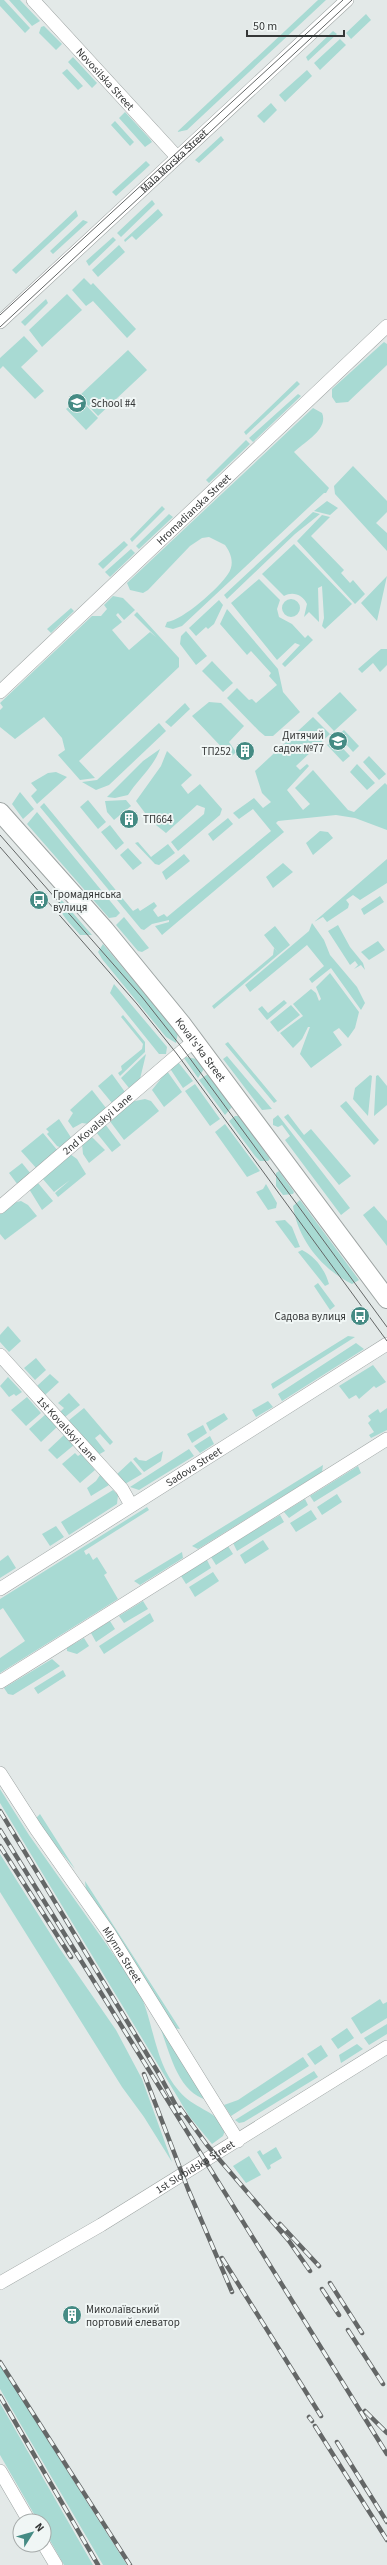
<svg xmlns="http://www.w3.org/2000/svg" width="387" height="2565" viewBox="0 0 387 2565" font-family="'Source Sans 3',sans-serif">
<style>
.green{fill:#a8dad3}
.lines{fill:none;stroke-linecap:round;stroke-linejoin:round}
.street-casing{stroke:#9ea4a3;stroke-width:14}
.secondary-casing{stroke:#9ea4a3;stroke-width:20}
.street{stroke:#fff;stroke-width:13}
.secondary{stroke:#fff;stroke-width:18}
.tram{stroke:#646767;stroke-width:1}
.rail-casing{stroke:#646767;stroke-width:4.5}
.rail{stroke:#f0f6f5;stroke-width:3;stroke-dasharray:9;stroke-linecap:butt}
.labels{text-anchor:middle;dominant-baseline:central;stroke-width:4;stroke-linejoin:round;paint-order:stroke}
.street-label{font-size:11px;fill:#353737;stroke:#f0f6f5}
.poi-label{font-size:11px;fill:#353737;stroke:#f0f6f5;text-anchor:start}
</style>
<rect width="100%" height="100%" fill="#e3e9e8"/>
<!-- green -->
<path class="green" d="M0,0H4L30,28L25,33L0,6Z
M9,0H20L40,21L32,26Z
M318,0H326L187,130L177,132Z
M366,14L371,20L351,39L346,33Z
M44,26L62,44L56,50L39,33L41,27Z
M333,31L337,34L308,61L306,57Z
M340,39L346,45L320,70L314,63Z
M73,57L97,83L92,88L68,62Z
M67,69L83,86L78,90L62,73Z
M307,70L312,76L285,102L279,95Z
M271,103L277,110L264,123L257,116Z
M125,112L150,139L152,142L145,147L119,118Z
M115,121L134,142L130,146L111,125Z
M221,136L224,140L199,163L195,160Z
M146,161L150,165L116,196L112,192Z
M152,200L155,204L121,237L117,233Z
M158,209L163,215L136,240L132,236L125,242L124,240Z
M76,210L78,216L16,274L12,270Z
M83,220L88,222L53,254L50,251Z
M113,237L116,240L89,266L86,261Z
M119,245L125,252L98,277L92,270Z
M84,278L91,285L93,283L136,329L127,338L93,301L86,306L72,290Z
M67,294L82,310L42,347L29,330Z
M46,299L48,303L25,326L21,322Z
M24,336L38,351L21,367L44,391L35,399L3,366L0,369V358Z
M384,342L387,344V365L348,402L336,403L332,397V389Z
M128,350L147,370L98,416L79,396Z
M297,381L300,384L246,435L244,432Z
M298,394L301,396L253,442L249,438Z
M79,398L98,418L86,430L66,409Z
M313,408L322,413C329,429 304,442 294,452L329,488L326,493H324L182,626L173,629L165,627L167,622C183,620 219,588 228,574C235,564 231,553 225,545L209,537L202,538L190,546L148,590L143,593L130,590L127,583Z
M246,440L250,444L209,483L206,480Z
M353,466L387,501V512L376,523L387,533V551L335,494L334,486Z
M327,501L338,508L330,515L314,511Z
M162,506L165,509L132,542L130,539Z
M313,512L320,514L295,534L227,599L224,595Z
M169,514L173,517L139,549L136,546Z
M322,515L330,517L311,536L344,570L341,573L350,583L353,580L365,594L355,604L297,541Z
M124,541L128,545L103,569L98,564Z
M294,544L352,604L325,629L322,626L324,618L322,586L318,588L319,622L309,612L304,617L307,604C303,595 293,591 284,596L262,574Z
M131,549L135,553L110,577L105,572Z
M387,576L377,621L361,603Z
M259,579L280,600L277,609L279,617L292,624L305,638L308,635L313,640L285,667L282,664L300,645L295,643L277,660L231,603Z
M113,596L123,598L135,610L124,620L118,613L116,615L122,622L112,630L129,650L150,632L156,637L134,615L137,612L179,658V667L79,761L95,778L80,780L58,755L65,750L62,738L44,717L15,739L0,727V710L3,707L0,703L92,616H101L107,609L104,605Z
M282 608a9 9 0 1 1 18 0a9 9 0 1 1-18 0Z
M219,600L223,605L214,624L208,629L206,627L196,636L189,628Z
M71,608L74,611L51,633L47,629Z
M227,609L278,669L283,692L300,712L273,736H265L259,731L227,698L237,688L249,700L252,699L256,703L277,685L269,676L271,673L251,651L247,655L220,624Z
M186,631L207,656L196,665L180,644L181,636Z
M381,649H387V665L380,672L373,663L362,673L358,669Z
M212,661L233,683L223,692L202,671Z
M340,692L357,710L334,731L317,713Z
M209,702L221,703L244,726L229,742L236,752L231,757L192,716Z
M185,703L190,709L171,727L165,722Z
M313,717L330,734L296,766L300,770L307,764L309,766L287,790L303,810L310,804L295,788L313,770L348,810L354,812L385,783L387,785V830L355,818L336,815L278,821L276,823L284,832L162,935L155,926L169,922V920L152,924L144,930L141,929L40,807L44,803L133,911L138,908L140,911L154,902L157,906L153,910L158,917L164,914L167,917L271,831L253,809L239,819L233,813L254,798L263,808L271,802L262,793L255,771Z
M159,723L166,731L109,785L96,790L82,782L97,780Z
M344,730L359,746L353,752L338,735Z
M334,739L350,756L343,762L327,745Z
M160,749C153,768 138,779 128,795L115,798L107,797L143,761Z
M167,751L192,775L181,785L188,794L200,784L222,809L220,815L178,851L171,842L204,814L205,808L197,805L166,833L151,821L136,801L161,766Z
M369,756L386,774L379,780L363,762Z
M357,764L375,783L367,790L350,772Z
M56,772L67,777L37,804L31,796L37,790L31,783L48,773Z
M20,792L34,809L23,819L12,804Z
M88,800L106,822L98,829L80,807Z
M126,800L131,806L114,820L107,812L105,801Z
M37,812L120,913L116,917L109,918L27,824Z
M228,818L233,824L213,841L208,834Z
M110,825L124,843L116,850L101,832Z
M320,831L328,832L333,838L313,855L306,843Z
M138,842L151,857L168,844L175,853L159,865L155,864L135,843Z
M128,848L142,863L133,870L120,855Z
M184,854L190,861L166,880L162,872Z
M387,859V883L360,900L353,895L346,900L349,904L348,908L327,922L323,917L314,922Z
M283,863L293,872L273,888L266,877Z
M380,896L384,902L364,915L361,909Z
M59,897L92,935H80C70,923 56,912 59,897Z
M124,917L149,948L142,952L138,951L116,925Z
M312,923L324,940L330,955L357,987L365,1003L361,1010L331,968L312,983L309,979L324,966L307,945L250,992L245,985L309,931Z
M338,925L350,947L363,963L365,970L361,965L354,969L358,965L355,961L350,965L328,931Z
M275,926L290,945L279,954L264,935Z
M378,941L385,950L369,960L361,952Z
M103,944L178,1033L176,1043L166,1037L102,959L98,952Z
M274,948L279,954L214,1009L212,1006L273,955Z
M330,973L359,1012L355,1028L348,1038L339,1028L333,1032L342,1045L311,1068L300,1054L310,1027H308L302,1039L293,1048L280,1033L303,1016L293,1004L311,989L316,993L319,1001L321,999L316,987Z
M114,984L167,1047L166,1054H159L110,993Z
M284,1000L287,1003L267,1020L258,1009L262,1006L268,1013Z
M291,1005L300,1015L278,1032L270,1022Z
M123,1015L145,1042V1052L120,1076L118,1073L122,1070L121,1066L142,1049L143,1044L121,1017Z
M228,1042L277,1101L274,1103L225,1044Z
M146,1054L140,1079L129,1088L121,1078Z
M227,1056L272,1109L262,1110L223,1059Z
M186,1057L197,1059L204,1069L198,1078L184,1058Z
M178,1062L193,1081L183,1088L169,1067Z
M167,1071L182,1092L164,1107L152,1090Z
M112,1074L125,1092L112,1103L98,1086Z
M208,1074L232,1107L225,1115L199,1080Z
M370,1075L372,1076L368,1116L353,1099L355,1088Z
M378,1075L387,1086V1105L374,1116L376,1076Z
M195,1084L220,1119L210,1126L185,1091Z
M92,1090L106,1108L89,1124L82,1123L73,1128L68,1121L73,1113L70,1110Z
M145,1099L151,1101L159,1111L124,1140L109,1120L130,1102Z
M346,1101L379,1140L374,1145L340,1106Z
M288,1114L304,1135L311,1129L351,1176L339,1185L284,1117Z
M278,1115L350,1208L341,1215L285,1140L290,1136L282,1125L278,1127L273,1125V1119Z
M235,1116H239L270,1159L268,1161H260L255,1156L229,1121Z
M59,1119L72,1139L62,1148L57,1146L47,1134L49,1132L46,1129Z
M105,1124L121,1145L112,1152L96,1132Z
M225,1124L260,1171L247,1177L215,1132Z
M43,1133L58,1151L37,1169L21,1151Z
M91,1136L105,1150L89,1163L83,1154L82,1144Z
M70,1154L77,1159L86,1174L58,1197L55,1193L70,1180L54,1192L42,1178Z
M22,1163L31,1174L18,1185L9,1173Z
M279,1171L294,1192L293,1194L283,1195L276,1186V1173Z
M38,1183L53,1201L42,1210L29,1189Z
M266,1184L277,1203L276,1208L268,1210L256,1192L263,1189Z
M300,1200L359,1280L352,1284C322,1269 298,1240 293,1206Z
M21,1201L28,1205L37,1216L5,1240L0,1234V1213L13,1203Z
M374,1206L387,1221V1246L363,1215Z
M285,1220L292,1227L300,1247L295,1248L275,1221Z
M302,1250C316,1257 325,1270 329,1284L325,1286L298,1252Z
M318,1283L335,1306L330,1310L314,1286Z
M8,1326L21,1341L9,1352L0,1342V1335Z
M348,1336L355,1337L273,1389L271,1384Z
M356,1343L364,1349L282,1401L278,1394Z
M36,1358L46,1370L35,1380L24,1368Z
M373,1365L386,1382L376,1388L374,1386L359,1399L356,1395L349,1399L339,1386Z
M50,1374L59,1382L45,1395L37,1386Z
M8,1377L22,1392L16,1396L14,1394L9,1397L0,1386Z
M69,1393L80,1405L65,1417L60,1412L64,1408L58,1403Z
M27,1397L41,1413L26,1426L11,1410Z
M268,1401L273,1407L256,1417L252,1410Z
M84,1408L113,1442L110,1445L100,1434L95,1438L105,1451L98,1455L68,1421Z
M387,1408V1430L371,1438L369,1435L374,1432L368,1423L371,1420L368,1416L378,1409L380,1413Z
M224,1413L228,1419L210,1431L206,1423Z
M46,1414L57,1427L41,1442L29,1429Z
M203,1425L207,1433L192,1443L187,1434Z
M64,1435L74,1445L57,1459L48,1450Z
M210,1436L214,1444L200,1453L194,1446Z
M189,1449L194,1456L139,1490L130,1487Z
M163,1451L161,1461L144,1472L133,1459L136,1457L139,1460L146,1461Z
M75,1453L78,1456L81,1454L95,1470L80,1483L62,1464Z
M131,1461L142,1474L125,1484L116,1475Z
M323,1465L322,1472L198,1549L192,1546Z
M358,1466L361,1473L314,1502L310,1496Z
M100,1475L109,1485L91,1496L87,1488L96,1481Z
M113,1490L118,1495L117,1504L69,1535L61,1522Z
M337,1494L342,1502L322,1515L317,1507Z
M305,1499L308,1505L289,1518L284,1512Z
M147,1507L149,1510L84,1551L86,1555L89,1553L93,1560L97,1557L107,1573L104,1575L118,1599L0,1673V1658L25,1641L3,1608L0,1610V1599Z
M311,1510L317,1519L296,1532L290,1523Z
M280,1515L284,1522L237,1551L233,1543Z
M56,1526L64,1537L50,1546L42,1534Z
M263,1540L269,1549L245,1564L240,1555Z
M228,1546L233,1554L216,1565L211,1557Z
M182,1552L183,1558L140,1585L134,1581Z
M8,1555L16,1568L0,1578V1561Z
M207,1560L211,1568L186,1584L181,1576Z
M213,1572L219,1581L195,1597L189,1587Z
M143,1601L148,1609L124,1623L119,1616Z
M150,1613L154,1621L104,1654L99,1646Z
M110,1621L115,1629L96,1642L91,1633Z
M84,1638L89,1646L77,1654L67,1651V1648Z
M52,1659L60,1666L13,1695L8,1694L4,1688Z
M63,1670L66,1676L38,1694L34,1688Z
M0,1789L29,1835L138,1989C154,2021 154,2063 179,2091C193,2108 214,2110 226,2128L223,2136L212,2144L189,2116L0,1803Z
M40,1814L75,1869L39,1826L35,1819Z
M0,1854L60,1949L116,2030L142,2079L172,2162L144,2117L122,2087L0,1892Z
M85,1881L180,2029L173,2028L86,1891Z
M380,1999L383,2004L387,2002V2018L361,2034L351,2018Z
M158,2022L207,2100C176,2092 169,2048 158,2022Z
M387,2024V2034L369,2045L364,2038Z
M347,2028L354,2038L338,2049L331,2039Z
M357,2044L363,2049L341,2063L339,2055Z
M321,2045L328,2056L315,2065L307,2054Z
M303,2057L309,2066L231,2116L224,2105L238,2100Z
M314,2071L318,2077L244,2122L239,2123L235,2120Z
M276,2147L282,2158L270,2165L271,2168L268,2170L257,2152L260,2150L263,2155Z
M249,2156L261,2175L246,2183L233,2166Z
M0,2365L127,2565H103L0,2389Z
M0,2403L93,2565H64L44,2530V2521H38L0,2455Z"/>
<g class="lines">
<defs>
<g id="street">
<path id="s1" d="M33,0L177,157"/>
<path id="s2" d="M0,322L347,0"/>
<path id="s3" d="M0,692L387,326"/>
<path id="s4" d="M0,1207L194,1041"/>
<path id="s5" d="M0,1355L122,1489L131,1505"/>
<path id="s6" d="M0,1589L387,1344"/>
<path d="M0,1682L387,1439"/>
<path id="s7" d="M0,1773L36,1829L109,1933L238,2141"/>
<path id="s8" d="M0,2283L101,2225L387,2047"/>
<path d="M0,2471L29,2521"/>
<path d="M44,2545L56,2565"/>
</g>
<g id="secondary">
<path id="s9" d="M0,812L105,930L181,1023L387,1299"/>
</g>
</defs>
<!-- street casing -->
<use href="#street" class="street-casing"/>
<!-- secondary casing -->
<use href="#secondary" class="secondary-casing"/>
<!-- street -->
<use href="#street" class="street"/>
<!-- secondary -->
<use href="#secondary" class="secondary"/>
<!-- tram -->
<path class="tram" d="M0,315L343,0
M0,327L352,0
M0,835L142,997L183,1049L387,1327
M0,847L137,1004L177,1054L387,1341"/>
<defs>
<path id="rail" d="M0,1811L159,2074L180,2113
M0,1830L387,2454
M0,1846L71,1957
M144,2074L188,2189L232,2292
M180,2108L207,2145L289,2241L310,2271
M280,2224L319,2266
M222,2258L321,2416
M330,2283L362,2333
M322,2289L339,2315
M348,2330L383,2384
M0,2362L130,2565
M0,2396L98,2565
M365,2411L387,2433
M309,2417L312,2421
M315,2426L387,2540
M337,2442L387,2522"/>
</defs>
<!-- rail casing -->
<use href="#rail" class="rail-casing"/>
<!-- rail -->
<use href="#rail" class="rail"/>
</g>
<!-- icons -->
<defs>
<symbol id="school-disc" viewBox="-11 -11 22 22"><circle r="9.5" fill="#458b84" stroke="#f0f6f5"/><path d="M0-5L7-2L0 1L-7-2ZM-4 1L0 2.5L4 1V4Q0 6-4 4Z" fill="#fff"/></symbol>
<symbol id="building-disc" viewBox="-11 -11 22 22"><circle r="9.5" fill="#458b84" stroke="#f0f6f5"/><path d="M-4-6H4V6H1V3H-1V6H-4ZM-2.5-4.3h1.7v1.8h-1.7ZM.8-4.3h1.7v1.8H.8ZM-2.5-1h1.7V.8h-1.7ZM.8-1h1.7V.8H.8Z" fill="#fff"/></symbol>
<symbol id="bus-disc" viewBox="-11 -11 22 22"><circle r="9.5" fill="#458b84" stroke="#f0f6f5"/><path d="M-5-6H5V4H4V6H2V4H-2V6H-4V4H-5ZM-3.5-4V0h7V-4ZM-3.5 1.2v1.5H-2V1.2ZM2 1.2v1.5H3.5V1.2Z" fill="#fff"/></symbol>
</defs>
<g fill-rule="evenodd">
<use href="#school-disc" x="66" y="392" width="22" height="22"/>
<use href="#school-disc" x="327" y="730" width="22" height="22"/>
<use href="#building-disc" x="234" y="740" width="22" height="22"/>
<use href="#building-disc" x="118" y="808" width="22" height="22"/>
<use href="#bus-disc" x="28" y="889" width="22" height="22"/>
<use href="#bus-disc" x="349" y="1305" width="22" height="22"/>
<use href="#building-disc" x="61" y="2304" width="22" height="22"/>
</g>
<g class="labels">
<!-- street labels -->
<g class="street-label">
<text stroke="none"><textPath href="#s1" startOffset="107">Novosilska Street</textPath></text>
<text stroke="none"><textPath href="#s2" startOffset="237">Mala Morska Street</textPath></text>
<text stroke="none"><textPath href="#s3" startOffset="266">Hromadianska Street</textPath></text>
<text stroke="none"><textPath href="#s9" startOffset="311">Koval's'ka Street</textPath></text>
<text stroke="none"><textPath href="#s4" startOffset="128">2nd Kovalskyi Lane</textPath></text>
<text stroke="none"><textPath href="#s5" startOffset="100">1st Kovalskyi Lane</textPath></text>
<text stroke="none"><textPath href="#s6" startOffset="229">Sadova Street</textPath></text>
<text stroke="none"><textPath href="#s7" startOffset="219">Mlynna Street</textPath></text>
<text stroke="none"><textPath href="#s8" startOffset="227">1st Slobidska Street</textPath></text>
</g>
<!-- poi labels -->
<g class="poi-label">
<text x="91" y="403">School #4</text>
<text x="324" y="735" text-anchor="end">Дитячий<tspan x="324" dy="13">садок №77</tspan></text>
<text x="231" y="751" text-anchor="end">ТП252</text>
<text x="143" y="819">ТП664</text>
<text x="53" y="894">Громадянська<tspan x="53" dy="13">вулиця</tspan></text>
<text x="346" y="1316" text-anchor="end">Садова вулиця</text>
<text x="86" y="2309">Миколаївський<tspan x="86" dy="13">портовий елеватор</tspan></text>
</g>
</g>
<!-- north arrow -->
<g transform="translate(32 2533) rotate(53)"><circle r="19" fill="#f0f6f5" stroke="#a5aaa9"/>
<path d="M0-3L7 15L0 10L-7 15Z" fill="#458b84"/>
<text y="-6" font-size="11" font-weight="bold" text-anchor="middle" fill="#353737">N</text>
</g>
<!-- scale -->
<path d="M247 30v6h97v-6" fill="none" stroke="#353737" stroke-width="2"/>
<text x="253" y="30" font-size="12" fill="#353737" stroke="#f0f6f5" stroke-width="3" paint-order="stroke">50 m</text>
</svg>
